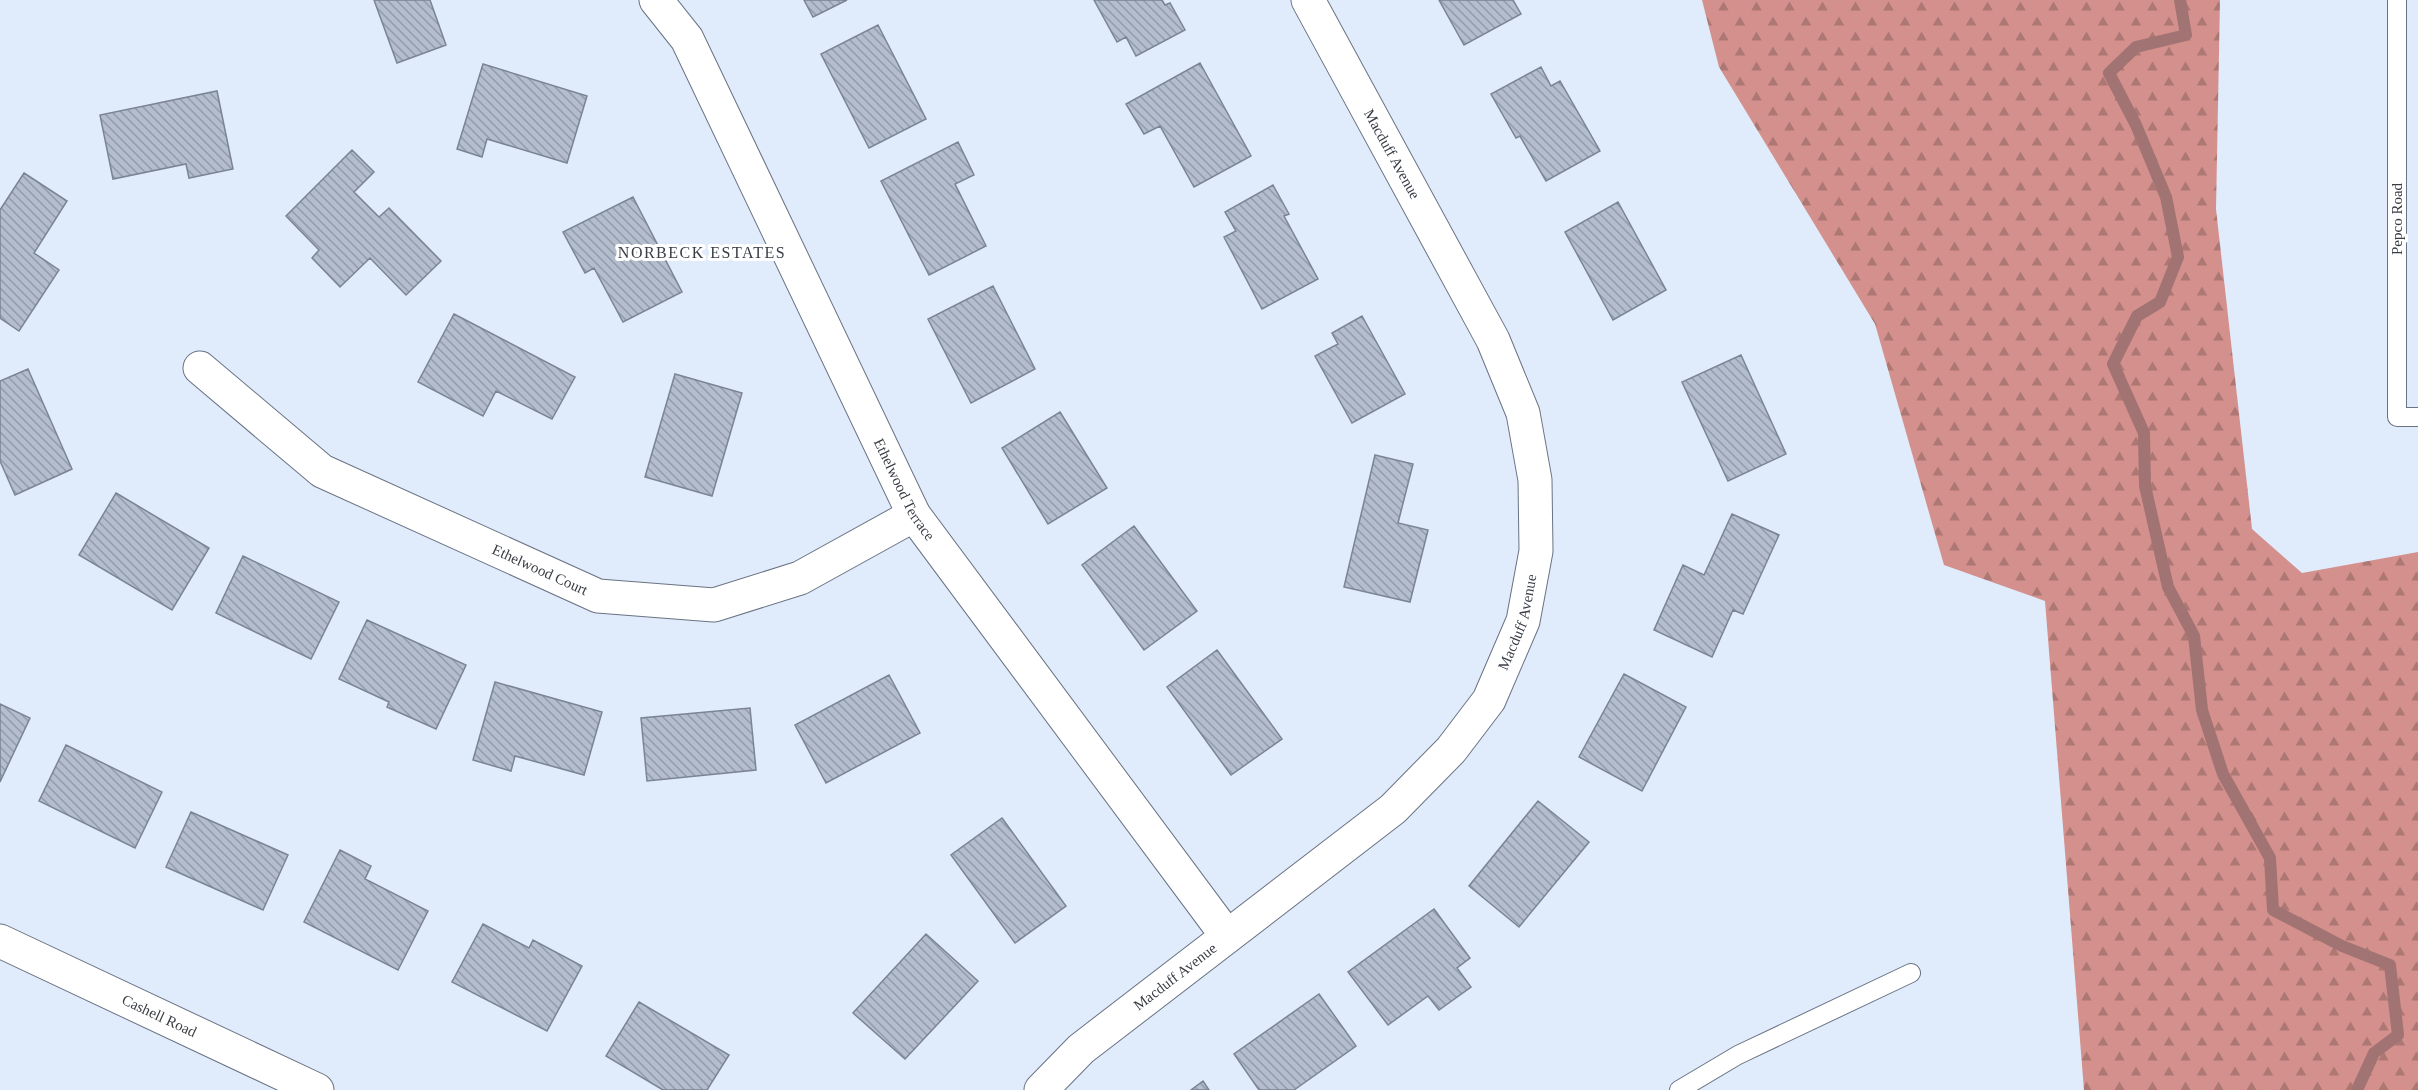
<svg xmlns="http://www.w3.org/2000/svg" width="2418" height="1090" viewBox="0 0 2418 1090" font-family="'Times New Roman',serif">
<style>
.forest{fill:url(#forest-firs)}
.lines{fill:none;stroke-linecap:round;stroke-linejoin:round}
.stream{stroke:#a17373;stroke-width:12}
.building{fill:url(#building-back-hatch);stroke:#7a8493;stroke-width:1.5}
.service-casing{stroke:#697382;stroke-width:20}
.minor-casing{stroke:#697382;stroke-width:35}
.tertiary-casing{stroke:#697382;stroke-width:35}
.service{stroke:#fff;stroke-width:18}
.minor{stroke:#fff;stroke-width:33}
.tertiary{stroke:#fff;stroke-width:33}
.labels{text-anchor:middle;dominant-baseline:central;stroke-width:6;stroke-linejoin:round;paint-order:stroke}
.street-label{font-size:15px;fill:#393d44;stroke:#fff}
.neighbourhood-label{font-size:16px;letter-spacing:1.5px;fill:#393d44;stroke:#fff}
</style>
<defs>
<pattern id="forest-firs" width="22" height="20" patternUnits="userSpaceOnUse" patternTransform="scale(1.5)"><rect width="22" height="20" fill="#d4908c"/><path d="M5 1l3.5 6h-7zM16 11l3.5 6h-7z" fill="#ad7774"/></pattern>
<pattern id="building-back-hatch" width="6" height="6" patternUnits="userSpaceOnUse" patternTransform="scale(1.5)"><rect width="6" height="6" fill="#b3bdce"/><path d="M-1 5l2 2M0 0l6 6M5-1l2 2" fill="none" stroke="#939ba9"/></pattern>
</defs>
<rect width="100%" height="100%" fill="#e0ebfc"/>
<!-- forest -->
<path class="forest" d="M1702,0H2220L2216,209L2252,529L2302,573L2418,552V1090H2084L2045,601L1944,565L1875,324L1719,67Z"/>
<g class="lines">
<!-- stream -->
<path class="stream" d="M2180,0L2186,35L2136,47L2109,73L2136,125L2166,197L2178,257L2160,302L2137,316L2113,364L2144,433L2145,486L2168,587L2194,636L2202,710L2223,774L2270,858L2273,910L2342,946L2390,965L2398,1035L2374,1053L2357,1090"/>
</g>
<!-- building -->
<path class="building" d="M374,0H430L446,45L397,63Z
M804,0H847L813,17Z
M1094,0H1162L1165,5L1170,3L1185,30L1136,56L1126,37L1117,42Z
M1439,0H1513L1521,14L1464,45Z
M878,25L926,119L869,148L821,54Z
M1200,63L1251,156L1194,187L1160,126L1144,134L1126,104Z
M483,64L587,96L567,163L487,139L482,157L457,149Z
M1541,67L1551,86L1560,81L1600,151L1546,181L1520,136L1516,138L1491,94Z
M217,91L233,169L189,178L186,164L113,179L100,115Z
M958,142L974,175L955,184L986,246L929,275L881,181Z
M352,150L374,172L354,192L379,217L389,208L441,261L406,295L370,258L340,287L312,258L319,250L286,216Z
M24,173L67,201L34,253L59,270L19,331L0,318V210Z
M1273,185L1289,214L1284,216L1318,279L1262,309L1224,237L1236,231L1225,212Z
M633,197L682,292L623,322L594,268L585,273L563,232Z
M1618,202L1666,290L1613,320L1565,232Z
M993,286L1035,369L971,403L928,319Z
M454,314L575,377L552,419L496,391L483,416L418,382Z
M1362,316L1405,394L1352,423L1315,356L1338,344L1332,333Z
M1741,355L1786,454L1728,481L1682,382Z
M28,369L72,469L15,495L0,461V381Z
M675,374L742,393L712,496L645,477Z
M1060,412L1107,488L1048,524L1002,448Z
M1375,455L1413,464L1398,523L1428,530L1410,602L1344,587Z
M116,493L209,548L172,610L79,555Z
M1732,514L1779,535L1743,614L1733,610L1712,657L1654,630L1683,565L1704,575Z
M1134,526L1197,611L1144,650L1082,565Z
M243,556L339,602L311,659L216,613Z
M367,620L466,665L436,729L387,707L389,702L339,679Z
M1217,650L1282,739L1231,775L1167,687Z
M1624,674L1686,707L1642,791L1579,757Z
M889,675L920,733L826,783L795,725Z
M495,682L602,712L584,775L515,756L511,771L473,760Z
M0,704L30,718L0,782Z
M750,708L756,770L647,781L641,718Z
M66,745L162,792L135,848L39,801Z
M1538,801L1589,842L1519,927L1469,886Z
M191,812L288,855L263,910L166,867Z
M1002,818L1066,906L1015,943L951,855Z
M340,850L371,866L365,879L428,911L398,970L304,922Z
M1434,909L1470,958L1457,968L1471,987L1439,1010L1428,996L1388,1025L1348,972Z
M483,924L529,948L533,940L582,966L547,1031L452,982Z
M926,934L978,981L905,1059L853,1013Z
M1319,994L1356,1046L1294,1090H1259L1234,1054Z
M639,1002L729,1055L707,1090H663L606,1056Z
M1203,1081L1209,1090H1191Z"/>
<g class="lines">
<defs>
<path id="service" d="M2397,0V417H2418
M1679,1090L1738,1055L1911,973"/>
<g id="minor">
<path id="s1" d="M656,0L687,39L914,515L1227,936"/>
<path id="s2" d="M200,368L322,471L598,596L714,605L800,578L914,515"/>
<path id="s3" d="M1041,1090L1081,1049L1393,809L1451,750L1489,700L1523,621L1536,551L1535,480L1523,413L1493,340L1308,0"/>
</g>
<g id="tertiary">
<path id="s4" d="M0,941L317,1090"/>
</g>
</defs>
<!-- service casing -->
<use href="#service" class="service-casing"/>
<!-- minor casing -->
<use href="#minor" class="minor-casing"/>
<!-- tertiary casing -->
<use href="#tertiary" class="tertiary-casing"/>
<!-- service -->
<use href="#service" class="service"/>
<!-- minor -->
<use href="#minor" class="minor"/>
<!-- tertiary -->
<use href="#tertiary" class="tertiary"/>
</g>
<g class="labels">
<!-- street labels -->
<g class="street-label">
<text transform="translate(1392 154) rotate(61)">Macduff Avenue</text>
<text transform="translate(2397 219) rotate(-90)">Pepco Road</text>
<text stroke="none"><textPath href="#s1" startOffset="550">Ethelwood Terrace</textPath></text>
<text stroke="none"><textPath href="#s2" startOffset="399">Ethelwood Court</textPath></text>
<text stroke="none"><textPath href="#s3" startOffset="680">Macduff Avenue</textPath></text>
<text stroke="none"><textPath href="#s3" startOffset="176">Macduff Avenue</textPath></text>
<text stroke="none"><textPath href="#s4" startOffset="176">Cashell Road</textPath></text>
</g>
<!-- neighbourhood labels -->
<g class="neighbourhood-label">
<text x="702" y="252">NORBECK ESTATES</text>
</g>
</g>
</svg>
